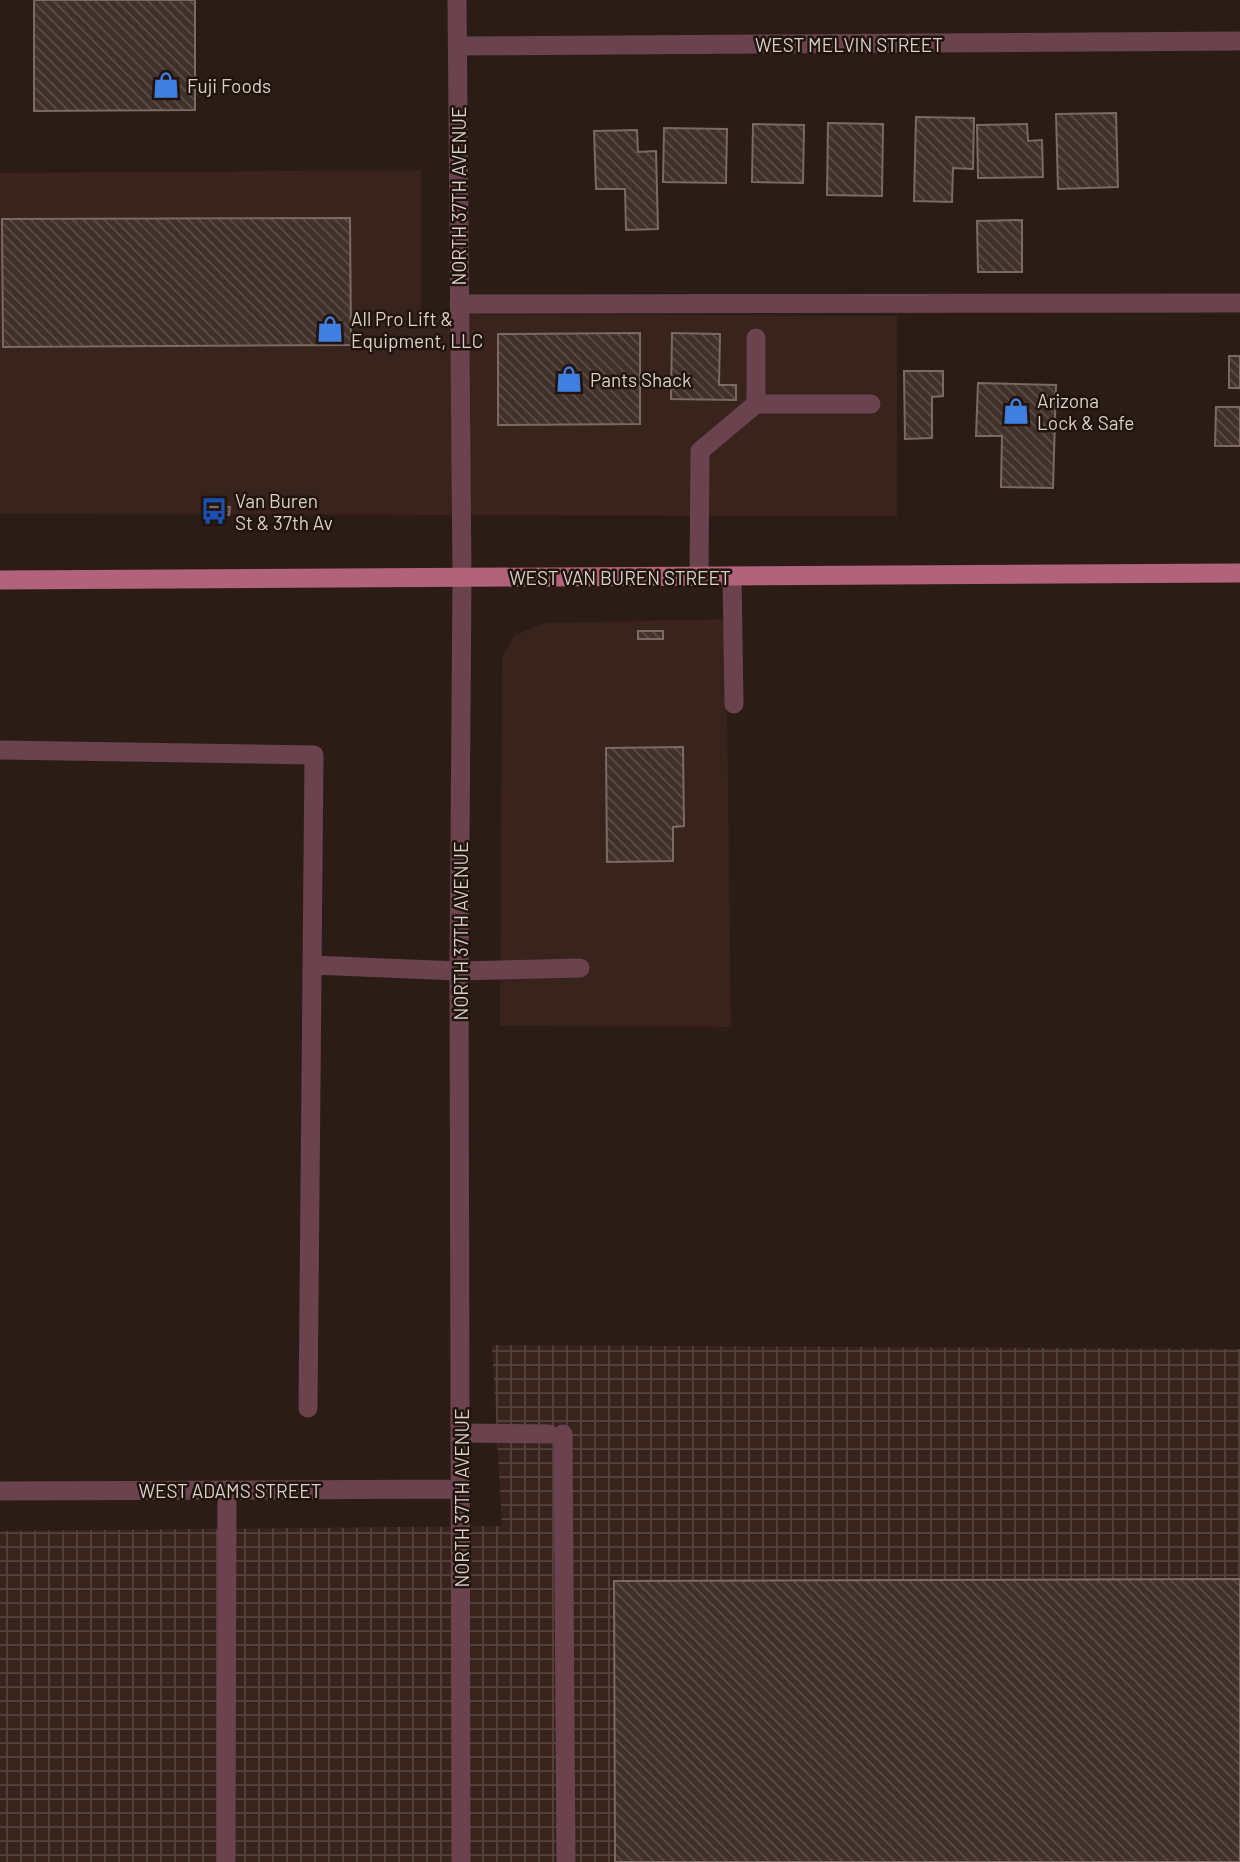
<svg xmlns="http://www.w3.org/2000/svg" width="1240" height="1862" viewBox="0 0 1240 1862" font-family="Barlow,sans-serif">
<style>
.built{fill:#38241c}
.industrial{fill:url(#industrial-grid)}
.building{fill:url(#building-back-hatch);stroke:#7c6a62;stroke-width:2}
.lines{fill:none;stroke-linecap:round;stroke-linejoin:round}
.service{stroke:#6a434e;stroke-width:19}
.minor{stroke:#6a434e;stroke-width:19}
.primary{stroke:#b2627a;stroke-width:19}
.labels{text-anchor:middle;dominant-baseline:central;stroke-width:5;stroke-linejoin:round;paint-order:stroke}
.street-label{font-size:19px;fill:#d9cfcb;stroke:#21140d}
.poi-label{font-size:19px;fill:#d9cfcb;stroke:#21140d;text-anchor:start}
</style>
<defs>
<pattern id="industrial-grid" width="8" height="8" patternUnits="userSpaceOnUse" patternTransform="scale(1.75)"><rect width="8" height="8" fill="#38241c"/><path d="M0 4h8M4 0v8" fill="none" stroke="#54433c"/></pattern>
<pattern id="building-back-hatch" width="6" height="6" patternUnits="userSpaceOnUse" patternTransform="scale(1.75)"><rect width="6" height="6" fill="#41312a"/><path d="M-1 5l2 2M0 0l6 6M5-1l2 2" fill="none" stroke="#5c4e48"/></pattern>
</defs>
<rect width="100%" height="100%" fill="#2b1d16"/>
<!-- built -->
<path class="built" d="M421,170V314L897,316V516L0,514V173Z
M726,619L731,1027L500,1026L502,656L515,635L545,623Z"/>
<!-- industrial -->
<path class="industrial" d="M492,1345L1240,1349V1862H0V1531L502,1526Z"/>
<!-- building -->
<path class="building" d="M34,0H195V110L34,111Z
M1116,113L1118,187L1058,189L1056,114Z
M916,117L974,118L973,169L953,168L952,202L914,201Z
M828,123L883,124L882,196L827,195Z
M753,124L804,125L803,183L752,182Z
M1027,124L1028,141L1042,140L1043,177L978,178L977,125Z
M664,128L727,129L726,183L663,182Z
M637,130L638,152L656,151L658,229L626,230L625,189H596L594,131Z
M350,218L351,345L3,347L2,219Z
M1022,220V272H978L977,221Z
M640,333V424L498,425V334Z
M672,333L720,334L719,385H736V400L671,399Z
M1229,356H1240V388H1229Z
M904,371H943V396L932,397V438L905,439Z
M978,383L1056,385L1053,488L1001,487L1002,436H976Z
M1216,407H1240V446H1215Z
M209,507H230L229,515L208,514Z
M638,631H663V639H638Z
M683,747L684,826L673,827V861L607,862L606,748Z
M1240,1579V1862H615L614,1581Z"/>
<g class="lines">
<!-- service -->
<path class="service" d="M459,304L1240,303
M756,404H871
M699,576L700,451L756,404V338
M732,576L734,704
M0,750L314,755L308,1408
M312,965L459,971L580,968
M460,1433L549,1434
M563,1434L566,1862
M226,1862L227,1490"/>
<!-- minor -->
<path class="minor" d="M457,0L462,578L459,971L461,1862
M457,46L1240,41
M0,1491L461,1489"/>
<!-- primary -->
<path class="primary" d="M0,580L1240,573"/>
</g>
<!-- icons -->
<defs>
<symbol id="shop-bare" viewBox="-9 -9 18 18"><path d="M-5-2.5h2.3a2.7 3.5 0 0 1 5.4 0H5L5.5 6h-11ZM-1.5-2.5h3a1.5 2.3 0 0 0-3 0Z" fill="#3f7fe0" stroke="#21140d" stroke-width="2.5" paint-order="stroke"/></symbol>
<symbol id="bus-bare" viewBox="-9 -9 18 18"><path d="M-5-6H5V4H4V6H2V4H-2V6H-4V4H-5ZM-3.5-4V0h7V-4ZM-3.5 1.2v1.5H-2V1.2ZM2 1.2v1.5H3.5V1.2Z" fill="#1a4fb4" stroke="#21140d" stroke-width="2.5" paint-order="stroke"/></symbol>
</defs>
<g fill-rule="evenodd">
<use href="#shop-bare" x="147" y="66" width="38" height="38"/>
<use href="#shop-bare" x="311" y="310" width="38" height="38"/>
<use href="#shop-bare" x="550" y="360" width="38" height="38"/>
<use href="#shop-bare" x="997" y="392" width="38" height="38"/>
<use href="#bus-bare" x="195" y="492" width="38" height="38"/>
</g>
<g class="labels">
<!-- street labels -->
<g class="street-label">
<text x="849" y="44">WEST MELVIN STREET</text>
<text transform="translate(458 196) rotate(-90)">NORTH 37TH AVENUE</text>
<text x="620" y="577">WEST VAN BUREN STREET</text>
<text transform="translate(460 931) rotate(-90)">NORTH 37TH AVENUE</text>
<text x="230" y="1490">WEST ADAMS STREET</text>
<text transform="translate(461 1498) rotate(-90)">NORTH 37TH AVENUE</text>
</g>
<!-- poi labels -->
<g class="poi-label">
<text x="187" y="85">Fuji Foods</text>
<text x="351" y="318">All Pro Lift &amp;<tspan x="351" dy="22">Equipment, LLC</tspan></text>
<text x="590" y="379">Pants Shack</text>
<text x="1037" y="400">Arizona<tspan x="1037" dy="22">Lock &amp; Safe</tspan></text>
<text x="235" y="500">Van Buren<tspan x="235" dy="22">St &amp; 37th Av</tspan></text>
</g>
</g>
</svg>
